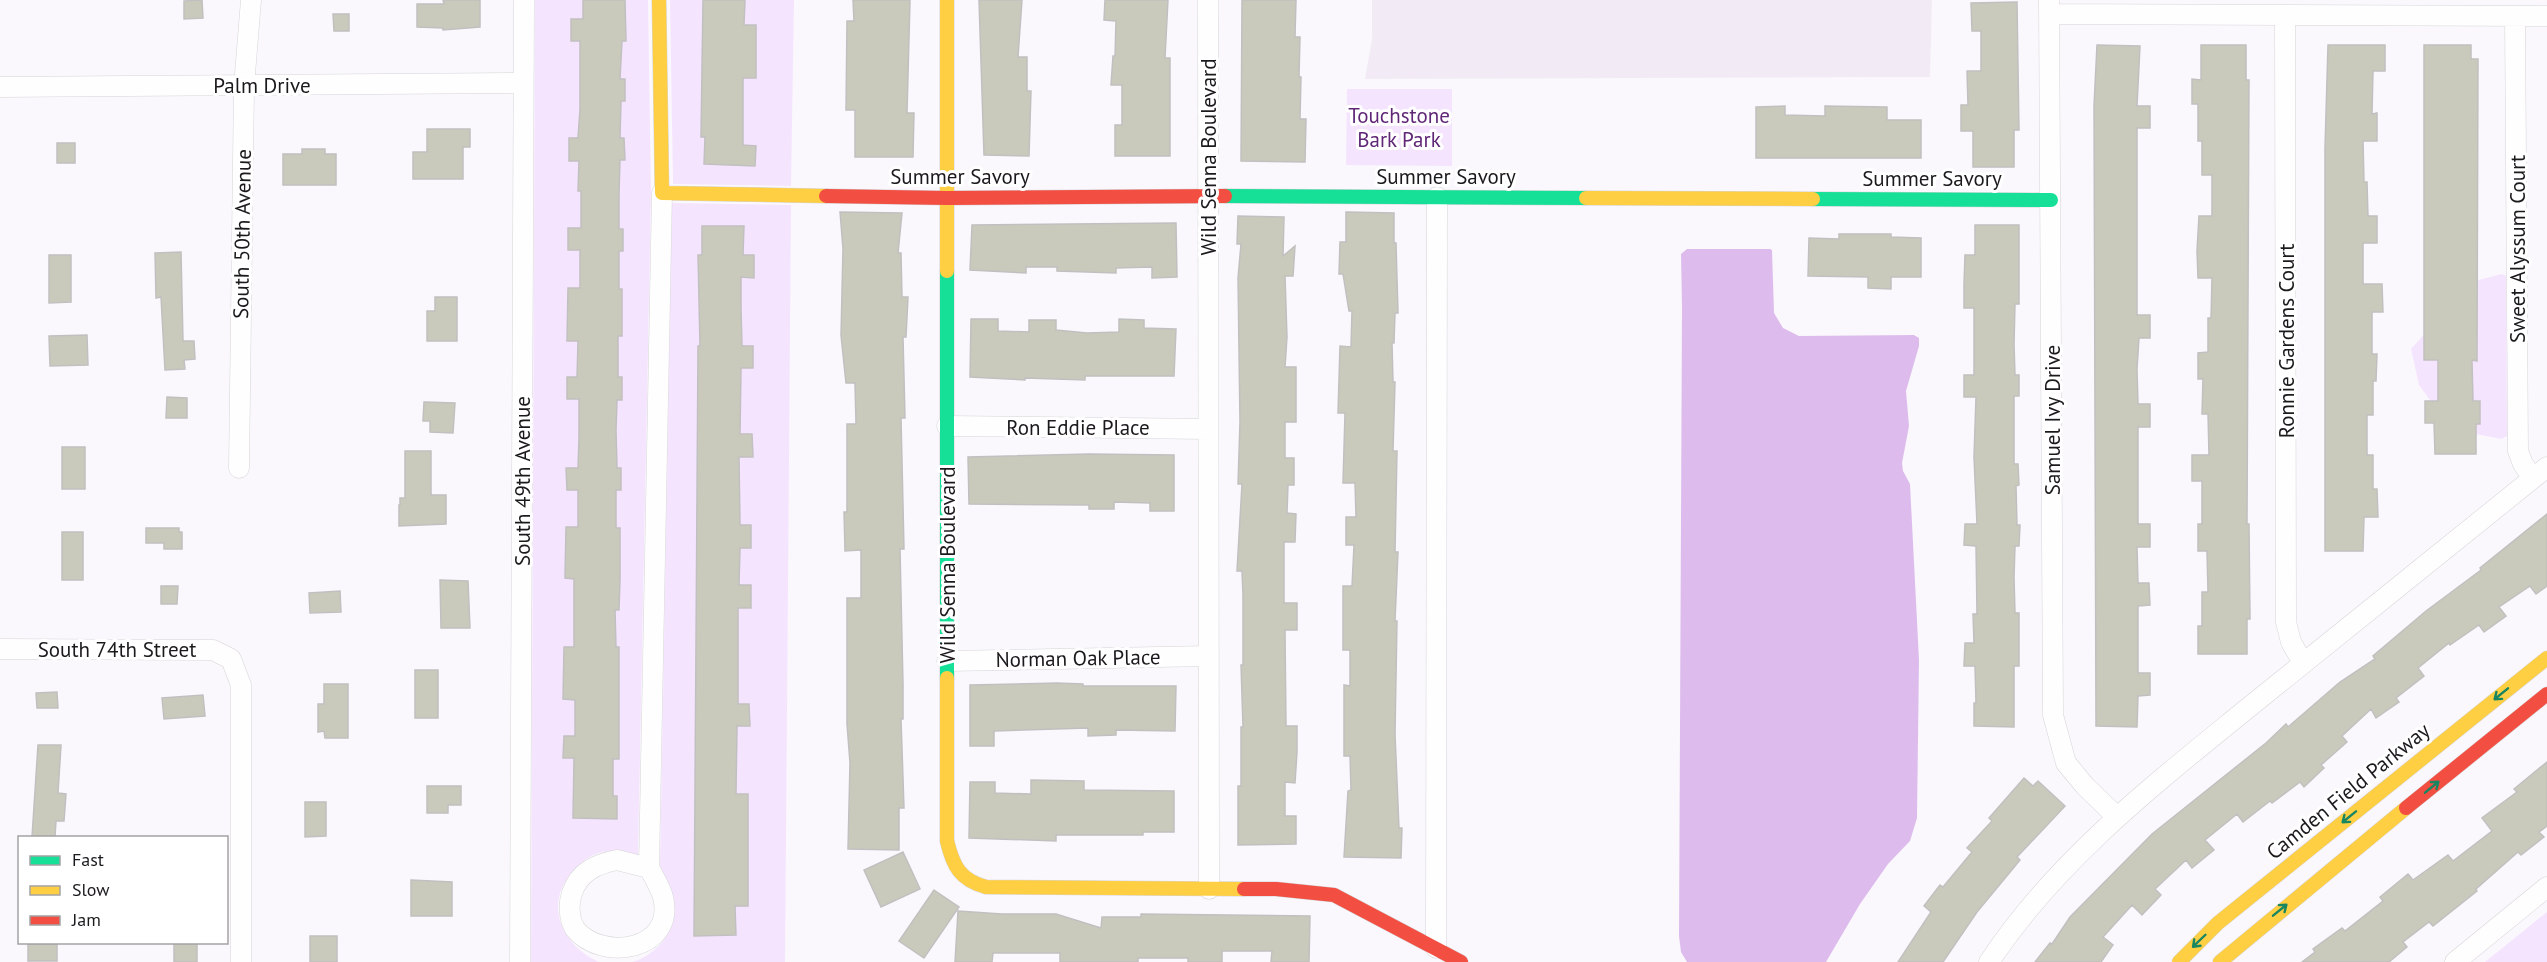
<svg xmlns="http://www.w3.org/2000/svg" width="2547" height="962" viewBox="0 0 2547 962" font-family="'PT Sans',sans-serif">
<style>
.built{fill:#f2ebf6}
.green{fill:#f5e4fe}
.water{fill:#ddbced}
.building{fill:#cacabc;stroke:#c1c0c0;stroke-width:1.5}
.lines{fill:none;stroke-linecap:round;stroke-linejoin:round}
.street-casing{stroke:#d6d4d7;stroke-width:21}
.fast-casing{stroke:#d6d4d7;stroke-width:15}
.slow-casing{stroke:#d6d4d7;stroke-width:15}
.jam-casing{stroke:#d6d4d7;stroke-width:15}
.street{stroke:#fefeff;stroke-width:20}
.fast{stroke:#16e098;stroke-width:14}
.slow{stroke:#ffcf43;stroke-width:14}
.jam{stroke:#f24e42;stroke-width:14}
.oneway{stroke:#188660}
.labels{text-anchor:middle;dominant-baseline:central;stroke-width:6;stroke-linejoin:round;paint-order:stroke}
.street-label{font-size:21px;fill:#1b191c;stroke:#fff}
.park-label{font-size:21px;fill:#602777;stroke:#fff}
</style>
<rect width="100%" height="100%" fill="#faf8fc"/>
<!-- built -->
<path class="built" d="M1372,0H1932L1930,77L1365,79L1372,39Z"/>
<!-- green -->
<path class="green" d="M535,0H648L651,193L638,855C624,852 610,849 596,854C587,857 580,864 574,871C542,903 562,946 599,962H531Z
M670,0H794L791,186L673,184Z
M1347,89H1452V166L1346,165Z
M672,203L791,205L785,962H632C661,954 683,922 672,892C669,883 664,874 660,866Z
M2502,274L2506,276L2507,436L2501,439L2451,429L2419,385L2411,349L2471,282Z
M2547,912V962H2485Z"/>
<!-- water -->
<path class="water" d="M1687,249H1770L1772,250L1774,313L1783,328L1799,336L1914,335L1919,338V346L1906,391L1909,426L1902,463L1903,471L1910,484L1919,660L1917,818L1910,841L1888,864L1860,904L1826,962H1687L1681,952L1679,936L1682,307L1681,254Z"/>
<!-- building -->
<path class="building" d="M202,0L203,18L184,19V1Z
M443,0H480V27L443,30V28L417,27V4H444Z
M583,0H625L626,41H622L620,79H625V101H621L620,138H624L625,160H620L619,194V229H623V251H619V289H622V336H618V377H622V400H617L616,430L617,468H621V490H616V528H620V579L619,610H615L616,647H619V759H613V796H617V819L573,818L574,758H563L564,736H575V700L563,699L564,647H574V579L565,578L566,527H578V490H567L566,468H578L579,437V399H567V377H577L578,341H567L568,288H580V250H568V228H581V191H578L579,161H569V138H578L580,109V41H571V19H583Z
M703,0H745L744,25H756V78H743V145L756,146L755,166L704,164L705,137H701Z
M853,0H910L907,113H914L913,157H855V110H846L847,21H854Z
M979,0H1022L1018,57H1027V91H1031L1029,156L984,155Z
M1105,0H1168L1165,58H1170V156H1115V125H1122V85H1111L1113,56H1115L1116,21L1104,20Z
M1242,0H1296L1295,37H1300L1299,77H1301L1300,119H1306L1305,162L1241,161Z
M2017,2L2019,130H2014V167H1973V131H1961V105H1968L1967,71H1981V31H1972L1971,3Z
M333,14H349V31H334Z
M2097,45L2140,46L2137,106H2150V128H2137V315H2150V338H2139L2137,369L2138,404H2150V427H2138V524H2150V547H2137L2138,583H2149L2150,605L2138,606V673H2150V695L2138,696L2137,727L2096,726L2094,106Z
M2201,45H2246V80H2249L2247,524H2249L2250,619H2247V654H2198V626H2202V592H2208L2207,551H2198V524H2202V481H2192V455H2209L2208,414H2202L2203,379H2198V353L2208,352V318H2211L2212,278H2198L2197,251L2199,216H2212V175H2202V141H2198V104H2192V79L2201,80Z
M2328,45H2385V71H2373L2372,114L2377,113V141H2363L2364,182H2367L2368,216H2377V243H2363V284H2382L2383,312H2372V354H2377L2376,381H2373V415H2367V455H2373V489H2377L2378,517H2364L2363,551H2325V148Z
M2424,45H2471V59H2478L2477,361L2472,360L2473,401H2480V424H2476V454H2435L2434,423H2425V401H2438V360H2424Z
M1785,106V115L1825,116V106L1887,107V120H1921V158H1756V107Z
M427,129H470V147H463V179H413V152H427Z
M57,143H75V163H57Z
M302,149H325V154H336V185H283V154H302Z
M840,212L902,213L898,253H901L902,297H908L906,337H903L905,418H901L904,549H900L903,684V719H901L904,808H899V850L848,849L850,763L847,724V598H861V550L845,551L844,512H847V424H856L855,383H846L841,335L843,249Z
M1346,212L1394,213V243H1396L1398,313H1395L1394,343H1392L1393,382H1395L1393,451H1397L1395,552H1398L1395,621H1397L1395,734L1399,828H1402L1401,858L1344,857L1348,791L1351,790L1350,756H1344V685L1350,686V650H1343V586H1352L1354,545H1346V517H1356L1355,483H1343L1345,413H1338L1340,346L1351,347L1352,311H1349L1343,274H1339L1340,242H1346Z
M1238,216L1284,217L1283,256L1295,246L1293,276H1285L1287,337L1285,367H1296V422H1285V458H1294V485H1288L1287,513L1296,514L1295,542H1284V603H1297V630H1285L1286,726H1297V752L1295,783L1285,782V816H1296V844L1238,845V786H1241V727H1243L1241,665H1243V595L1242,571H1237L1242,484H1238L1240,422L1238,278L1241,244H1237Z
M1176,223L1177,277L1152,278V267L1116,268V273L1057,271V267H1026V273L970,270L972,225Z
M1975,225H2019V304H2015L2014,344L2015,375H2019V396H2014V464H2018L2019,485L2016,486L2017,525H2020L2019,546H2015L2014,577L2015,613H2019V666H2014V727L1974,726V703H1976L1975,666H1964L1965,643H1974L1973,614H1977L1976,546L1964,545L1965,524H1977L1974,457L1976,397H1964V375H1974V308H1964V284L1965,255H1975Z
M702,226H744L743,255H754V278L741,277V308L742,346H753V368H741L740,434H752L753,457H739L740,525H751V548H740L739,585H751V608H738V704H749L750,726H737L736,794H748V906H735L736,935L694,936L697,495L698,346H700L698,255H702Z
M1839,234H1891V237L1921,238V277H1891V289L1868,288V277L1808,276L1809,238L1839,239Z
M181,252L183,341H194L195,359L184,360L185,369L165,370L161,297L156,298L155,253Z
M49,255H71V302L49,303Z
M435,297H457V341H427V311H435Z
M971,319H998V331L1029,332V320H1056V330L1087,333L1119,332V319L1144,320V328L1176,329L1174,376H1085V380L1025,378V380L970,377Z
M87,335L88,365L50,366L49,336Z
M167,397L187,398V418H166Z
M424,402L455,403L453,433L430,432V421H423Z
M62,447H85V489H62Z
M405,451H431V495H446V524L399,526V505H400V498H405Z
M1089,454L1174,455V511H1150V503L1114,502V509H1089V505L969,504L968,457Z
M2547,514V586L2536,594L2530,586L2499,607L2506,616L2484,632L2479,625L2450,645L2449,643L2418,668L2424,676L2396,698L2399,702L2376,718L2371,709L2342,736L2347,742L2321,765L2324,768L2304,787L2300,782L2272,803L2270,801L2243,822L2237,814L2205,840L2214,850L2192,868L2186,860L2155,889L2161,895L2142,915L2132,905L2103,937L2113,945L2101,962H2035L2050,943L2052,944L2070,917L2152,834L2266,743L2286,724L2288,727L2340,682L2375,659L2373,656L2426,611L2481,570L2480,568Z
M146,528H179V532H182V549H164V543H146Z
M62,532H83V580H62Z
M440,580L468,581L470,628H441Z
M161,586H178L177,604H161Z
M340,591L341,612L310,613L309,593Z
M415,670H438V718H415Z
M1057,683L1083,684V686H1176L1175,731L1116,730V735L1088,736V728L994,731V746H970V685Z
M324,684H348V738H325L324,731L318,732V704H324Z
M57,692L58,708H37L36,693Z
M203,695L205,716L164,719L162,698Z
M38,745H61L58,793L66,794L64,821H56L55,837H32Z
M2547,762V826L2539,832L2544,837L2521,855L2518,852L2476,889L2477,891L2433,926L2429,922L2403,942L2407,947L2389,962H2302L2315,952L2313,949L2342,928L2345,931L2383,901L2380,897L2408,874L2413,880L2448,855L2453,861L2492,831L2482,818L2517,792L2514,789Z
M2024,778L2033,786L2038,781L2065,806L2017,857L2020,860L1977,912L1943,962H1898L1931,912L1924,906L1940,885L1943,887L1972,852L1967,848L1992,821L1989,818Z
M1031,780L1084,781V790L1174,791V832H1143V835H1056V841L969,838L970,782H995V793L1031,794Z
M427,786H461V805H448V813H427Z
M305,802H326V836L305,837Z
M903,852L920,889L881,907L864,870Z
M411,880L452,882V916H411Z
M934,890L959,907L924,958L899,941Z
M958,911L1002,914H1056L1101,928L1102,917H1141V914L1310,916L1309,962H1271L1272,951H1222V962H1188V958H1138V962H1060V953H993L992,962H955Z
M310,936H337V962H310Z
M174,942H197V962H174Z
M28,944H57V961H28Z"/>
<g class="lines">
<defs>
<path id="street" d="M1208,0L1209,889
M2049,0L2053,715L2066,763L2085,786L2117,817
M2049,14L2547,16
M2285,15L2286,622L2291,642L2303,663
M2515,16L2518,451L2523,464L2533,478
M0,87L523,83
M947,426L1208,429
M239,468L244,86L251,0
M0,649L213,650L231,659L241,685V962
M947,661L1209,656
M617,860L649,868C654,877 660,887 663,897C676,951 602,962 575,929C569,919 568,905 572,893C579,872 596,864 617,860Z
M649,868L662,193
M1436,948L1437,197
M520,962L524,0
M1989,962C2056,861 2151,787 2243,712C2344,630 2446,549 2547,467
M2455,962L2547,887"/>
<path id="fast" d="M1225,196L1586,198
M1813,199L2051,200
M947,271V678"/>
<path id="slow" d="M659,0L662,193L826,196
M947,0V271
M1586,198L1813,199
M947,678V841C953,866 960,880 986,887L1244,889
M2179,962L2218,923L2547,658
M2220,962L2406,808"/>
<path id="jam" d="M826,196L947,198L1225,196
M2406,808L2547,694
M1244,889H1276L1334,895L1461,962"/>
</defs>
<!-- street casing -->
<use href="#street" class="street-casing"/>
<!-- fast casing -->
<use href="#fast" class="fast-casing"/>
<!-- slow casing -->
<use href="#slow" class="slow-casing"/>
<!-- jam casing -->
<use href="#jam" class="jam-casing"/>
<!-- street -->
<use href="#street" class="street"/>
<!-- fast -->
<use href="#fast" class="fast"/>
<!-- slow -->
<use href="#slow" class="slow"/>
<!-- jam -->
<use href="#jam" class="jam"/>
</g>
<!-- one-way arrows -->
<defs><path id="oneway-shaft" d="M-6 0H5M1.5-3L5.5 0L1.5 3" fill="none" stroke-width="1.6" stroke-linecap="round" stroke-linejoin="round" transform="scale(1.5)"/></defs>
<g class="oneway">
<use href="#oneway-shaft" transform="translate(2501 694) rotate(141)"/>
<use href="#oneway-shaft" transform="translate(2432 787) rotate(-39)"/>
<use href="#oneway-shaft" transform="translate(2349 817) rotate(141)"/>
<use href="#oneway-shaft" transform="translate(2280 910) rotate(-39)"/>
<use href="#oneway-shaft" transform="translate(2199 941) rotate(136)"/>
</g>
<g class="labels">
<!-- street labels -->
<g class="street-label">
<text x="262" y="85">Palm Drive</text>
<text transform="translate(1208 157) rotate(-90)">Wild Senna Boulevard</text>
<text x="960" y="176">Summer Savory</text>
<text x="1446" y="176">Summer Savory</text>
<text x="1932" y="178">Summer Savory</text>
<text transform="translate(242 234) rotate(-89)">South 50th Avenue</text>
<text transform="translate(2517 249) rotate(-90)">Sweet Alyssum Court</text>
<text transform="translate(2286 341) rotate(-90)">Ronnie Gardens Court</text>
<text transform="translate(2052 420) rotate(-90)">Samuel Ivy Drive</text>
<text x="1078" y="427">Ron Eddie Place</text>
<text transform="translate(522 481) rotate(-90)">South 49th Avenue</text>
<text transform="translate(947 565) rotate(-90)">Wild Senna Boulevard</text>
<text x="117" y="649">South 74th Street</text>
<text transform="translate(1078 658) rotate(-1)">Norman Oak Place</text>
<text transform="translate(2348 791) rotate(-39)">Camden Field Parkway</text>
</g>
<!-- park labels -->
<g class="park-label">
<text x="1399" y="115">Touchstone<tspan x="1399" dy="24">Bark Park</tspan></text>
</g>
</g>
<!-- legend -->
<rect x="18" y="836" width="210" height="108" fill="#ffffff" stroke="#a4a3a4" stroke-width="1.5"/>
<rect x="30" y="856" width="30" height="9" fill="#16e098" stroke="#a4a3a4" stroke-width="1.5"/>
<text x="72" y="866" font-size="18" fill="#1b191c">Fast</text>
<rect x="30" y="886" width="30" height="9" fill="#ffcf43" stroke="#a4a3a4" stroke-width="1.5"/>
<text x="72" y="896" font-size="18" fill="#1b191c">Slow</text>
<rect x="30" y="916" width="30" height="9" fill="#f24e42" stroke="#a4a3a4" stroke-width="1.5"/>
<text x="72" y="926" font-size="18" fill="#1b191c">Jam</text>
</svg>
